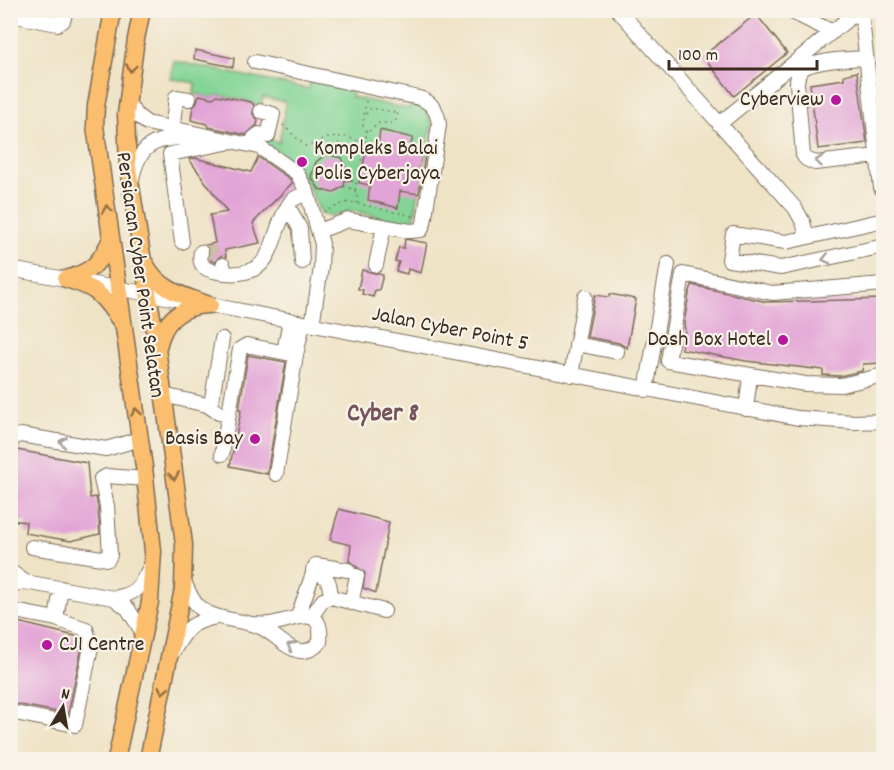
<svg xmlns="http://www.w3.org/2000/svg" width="894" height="770" viewBox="0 0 894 770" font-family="Dekko,sans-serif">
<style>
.green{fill:#83d495;stroke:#5f7f5a;stroke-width:1.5}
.building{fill:#e2a3d6}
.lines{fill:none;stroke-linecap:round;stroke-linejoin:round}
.minor-tunnel{stroke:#cbbea4;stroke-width:14;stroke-dasharray:14 7;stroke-linecap:butt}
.minor-casing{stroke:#7a6b59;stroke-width:16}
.major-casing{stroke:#7a6b59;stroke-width:19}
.path{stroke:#7a6b59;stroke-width:1.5;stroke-dasharray:1.5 4.5;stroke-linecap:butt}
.minor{stroke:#fff;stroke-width:14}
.major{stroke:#fbbe6e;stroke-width:16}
.oneway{stroke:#916d42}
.oneway2{stroke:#a79f9a}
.poi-dot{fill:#b5179e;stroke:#f7f3e8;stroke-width:2}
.labels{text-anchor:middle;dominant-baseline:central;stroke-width:4.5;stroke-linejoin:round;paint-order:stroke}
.poi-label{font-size:22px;fill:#3b2a1e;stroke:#f7f3e8;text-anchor:end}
.street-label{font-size:22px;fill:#3b2a1e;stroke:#f7f3e8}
.quarter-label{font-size:26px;font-weight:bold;fill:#75545e;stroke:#f7f3e8}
</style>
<rect width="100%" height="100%" fill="#f7f3e8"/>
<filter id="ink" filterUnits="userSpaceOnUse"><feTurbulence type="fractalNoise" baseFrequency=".0167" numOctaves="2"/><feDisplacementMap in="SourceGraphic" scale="12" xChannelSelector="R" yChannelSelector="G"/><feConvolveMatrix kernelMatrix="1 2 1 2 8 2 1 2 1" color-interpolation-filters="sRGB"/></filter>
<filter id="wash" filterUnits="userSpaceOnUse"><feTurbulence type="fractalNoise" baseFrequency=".008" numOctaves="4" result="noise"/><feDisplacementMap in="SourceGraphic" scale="24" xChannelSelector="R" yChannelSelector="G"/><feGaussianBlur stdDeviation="1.35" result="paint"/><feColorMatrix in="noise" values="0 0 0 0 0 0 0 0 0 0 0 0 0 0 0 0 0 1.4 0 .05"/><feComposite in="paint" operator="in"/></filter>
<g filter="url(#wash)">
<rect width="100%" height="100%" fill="#efe3c6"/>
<!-- green -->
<path class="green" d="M174,61L308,89L311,80L351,89V97L409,109L412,101L425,108L432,124L413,224L352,211L331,216L321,213C310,190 301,168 279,152C273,147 265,148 259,141L270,139L279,143L286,102L263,97L261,106L253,104L251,102L217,95L213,98L194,94L195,83L170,78Z"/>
<g id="blocks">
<!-- building -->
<path class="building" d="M756,14L787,53L734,96L703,56Z
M195,50L234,58L233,67L194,59Z
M857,72L867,143L818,149L810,84L844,79V75Z
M199,95L213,98L217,95L251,102L254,105L253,114L258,120L257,125L246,135L209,127L207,124L191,120L193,107L196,104Z
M380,130L413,138L408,152L425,155L419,194L400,191L398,208L368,200L370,185L359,183L368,143L378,146Z
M326,154L342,158L352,181L345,180L344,186L333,193L319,189L311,177L316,162Z
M258,157L290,179L292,183L253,223L260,243L225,250L226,257L220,256L215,262L211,261L209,249L206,245L215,243L210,215L227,212L189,159L195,158L251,172Z
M405,239L427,243L421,273L408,269L407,274L396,271L399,262L395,261L399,247L404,248Z
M362,270L383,275L379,290H375L373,297L362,294L363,290L358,289Z
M692,285L767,302L884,299V363L863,364L862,371L840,376L823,375V370L746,361L681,349L685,331L684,323L689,294Z
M610,294L636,299L627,348L619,343L587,337L595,295L609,297Z
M248,355L286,362L267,474L230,466L241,411L239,410Z
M17,450L87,463L90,498L96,497L98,507L100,534L71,541L25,533L26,522L10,520V467L14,453Z
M339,509L389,522L376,593L363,588L365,573L349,561L351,545L330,540Z
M10,620L79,637L82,647L68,714L10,703Z"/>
</g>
</g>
<g filter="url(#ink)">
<use href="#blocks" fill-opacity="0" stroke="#7a6b59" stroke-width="1.5"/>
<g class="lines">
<!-- minor-tunnel -->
<path class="minor-tunnel" d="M201,252H211L223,265"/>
<defs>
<path id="minor" d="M618,10L795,208L803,222L807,237
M788,10L833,32
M861,10L881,188
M10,15L58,24L63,21L66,10
M866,58C851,59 812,60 801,70C798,74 797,78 797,83L803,155L806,159L815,163L877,156
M255,62L419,98C432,102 438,112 439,125L424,223L421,230L410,231L348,220L319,231
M127,101L135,114L147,123L208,136C169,140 141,132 132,179
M719,124L859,10
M175,135L173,124L176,97L189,99
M208,136L259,147L297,173L307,192L322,244L321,268L312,325
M252,145L254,138L259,134L268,136L273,114L261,111
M288,206L300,229L302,262
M884,220L786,242L733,234L729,260L781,268L884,246
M182,242L170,154L226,143
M201,252C197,270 211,271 225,273L223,265
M376,265L384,226
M10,269L210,305L798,418L854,422L884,421
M225,273C277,278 268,238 288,206L292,200L307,192
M884,284L772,293L683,274L668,361L805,384L841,385L884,375
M576,344L617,352
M284,352L290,320
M571,375L585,297
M646,390L668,264
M163,395L207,405L219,413L228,415
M212,399L222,339
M746,409L750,376
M10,445L14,437L20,435L106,449L140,439
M222,454L240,349L247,345L296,355
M276,474L296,355L303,323
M32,547L108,559L110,555L107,506L101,479L107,476L146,479
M313,570C329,578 329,579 331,597
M10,571L25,582
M183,579C187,588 191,600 199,607C215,621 241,619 260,627C273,632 286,649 300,651C309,652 314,648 320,642C324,601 293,621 270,624C264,625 258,624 251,624
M10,585L25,582L114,598C137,594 140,587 150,567
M114,598L128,609L143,633
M351,603L357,576
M10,610L56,619L86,629L91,647L75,725L10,712
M298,616L316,565L348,570
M311,617L323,600L331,597L384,611
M56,619L61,588
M172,653C187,629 188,623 217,617"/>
<path id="major" d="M113,10L96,106L95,126L144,467L153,551L150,602L116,760
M142,10L136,39L126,114L128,168L157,348L184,544L183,589L148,760
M145,263C158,290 184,296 210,305
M66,279C100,289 101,295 122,323
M66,279C93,271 99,264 111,239
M158,347C164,321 179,307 206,305"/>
</defs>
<!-- minor casing -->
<use href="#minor" class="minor-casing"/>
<!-- major casing -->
<use href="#major" class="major-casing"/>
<!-- path -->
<path class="path" d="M366,114L371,108L398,113L396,120L392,123H379L368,132
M283,125L305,146C313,145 317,142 324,139C330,137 337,138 343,136L358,141L360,145L358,148C348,149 341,149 337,140
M338,157L343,149
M344,186L355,190L357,196V203
M355,190L367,132L363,125L366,100
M324,212L344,203L351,202L412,216"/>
<!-- minor -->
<use href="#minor" class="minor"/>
<!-- major -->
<use href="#major" class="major"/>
</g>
<!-- one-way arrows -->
<defs><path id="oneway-chevron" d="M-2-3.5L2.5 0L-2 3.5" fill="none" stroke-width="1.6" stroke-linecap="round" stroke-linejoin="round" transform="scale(1.5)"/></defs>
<g class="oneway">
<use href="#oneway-chevron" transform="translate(131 68) rotate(98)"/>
<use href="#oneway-chevron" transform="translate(107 209) rotate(-98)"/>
<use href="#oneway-chevron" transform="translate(136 412) rotate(-99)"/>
<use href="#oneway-chevron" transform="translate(174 476) rotate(82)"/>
<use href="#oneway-chevron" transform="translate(163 690) rotate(101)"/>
</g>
<g class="oneway2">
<use href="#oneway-chevron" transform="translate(819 161) rotate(-176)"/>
<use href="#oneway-chevron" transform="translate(826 259) rotate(167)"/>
<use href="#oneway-chevron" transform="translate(63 442) rotate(-170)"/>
<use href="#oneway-chevron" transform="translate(291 646) rotate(-151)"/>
</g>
</g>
<!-- markers -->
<g class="poi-dot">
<circle cx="836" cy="100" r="6"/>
<circle cx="302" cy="162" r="6"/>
<circle cx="783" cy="340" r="6"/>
<circle cx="255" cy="439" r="6"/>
<circle cx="47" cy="645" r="6"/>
</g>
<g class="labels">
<!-- poi labels -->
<g class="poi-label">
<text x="824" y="100">Cyberview</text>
<text x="314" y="149" text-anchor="start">Kompleks Balai<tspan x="314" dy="25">Polis Cyberjaya</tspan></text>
<text x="771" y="340">Dash Box Hotel</text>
<text x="243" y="439">Basis Bay</text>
<text x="59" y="645" text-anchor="start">CJ1 Centre</text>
</g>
<!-- street labels -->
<g class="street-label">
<text transform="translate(139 275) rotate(82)">Persiaran Cyber Point Selatan</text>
<text transform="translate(450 330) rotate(11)">Jalan Cyber Point 5</text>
</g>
<!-- quarter labels -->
<g class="quarter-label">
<text x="383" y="414">Cyber 8</text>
</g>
</g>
<!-- margin -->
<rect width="894" height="770" fill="none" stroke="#f7f3e8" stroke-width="36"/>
<!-- north arrow -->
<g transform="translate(63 707) rotate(11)" stroke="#f7f3e8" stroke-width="4.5" paint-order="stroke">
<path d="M0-4.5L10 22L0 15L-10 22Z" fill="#3b2a1e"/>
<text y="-9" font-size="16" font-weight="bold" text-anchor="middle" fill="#3b2a1e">N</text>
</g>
<!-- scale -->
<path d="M669 60v9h148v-9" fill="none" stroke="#3b2a1e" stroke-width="3"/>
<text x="678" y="60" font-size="18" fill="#3b2a1e" stroke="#f7f3e8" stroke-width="4.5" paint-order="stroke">100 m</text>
</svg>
